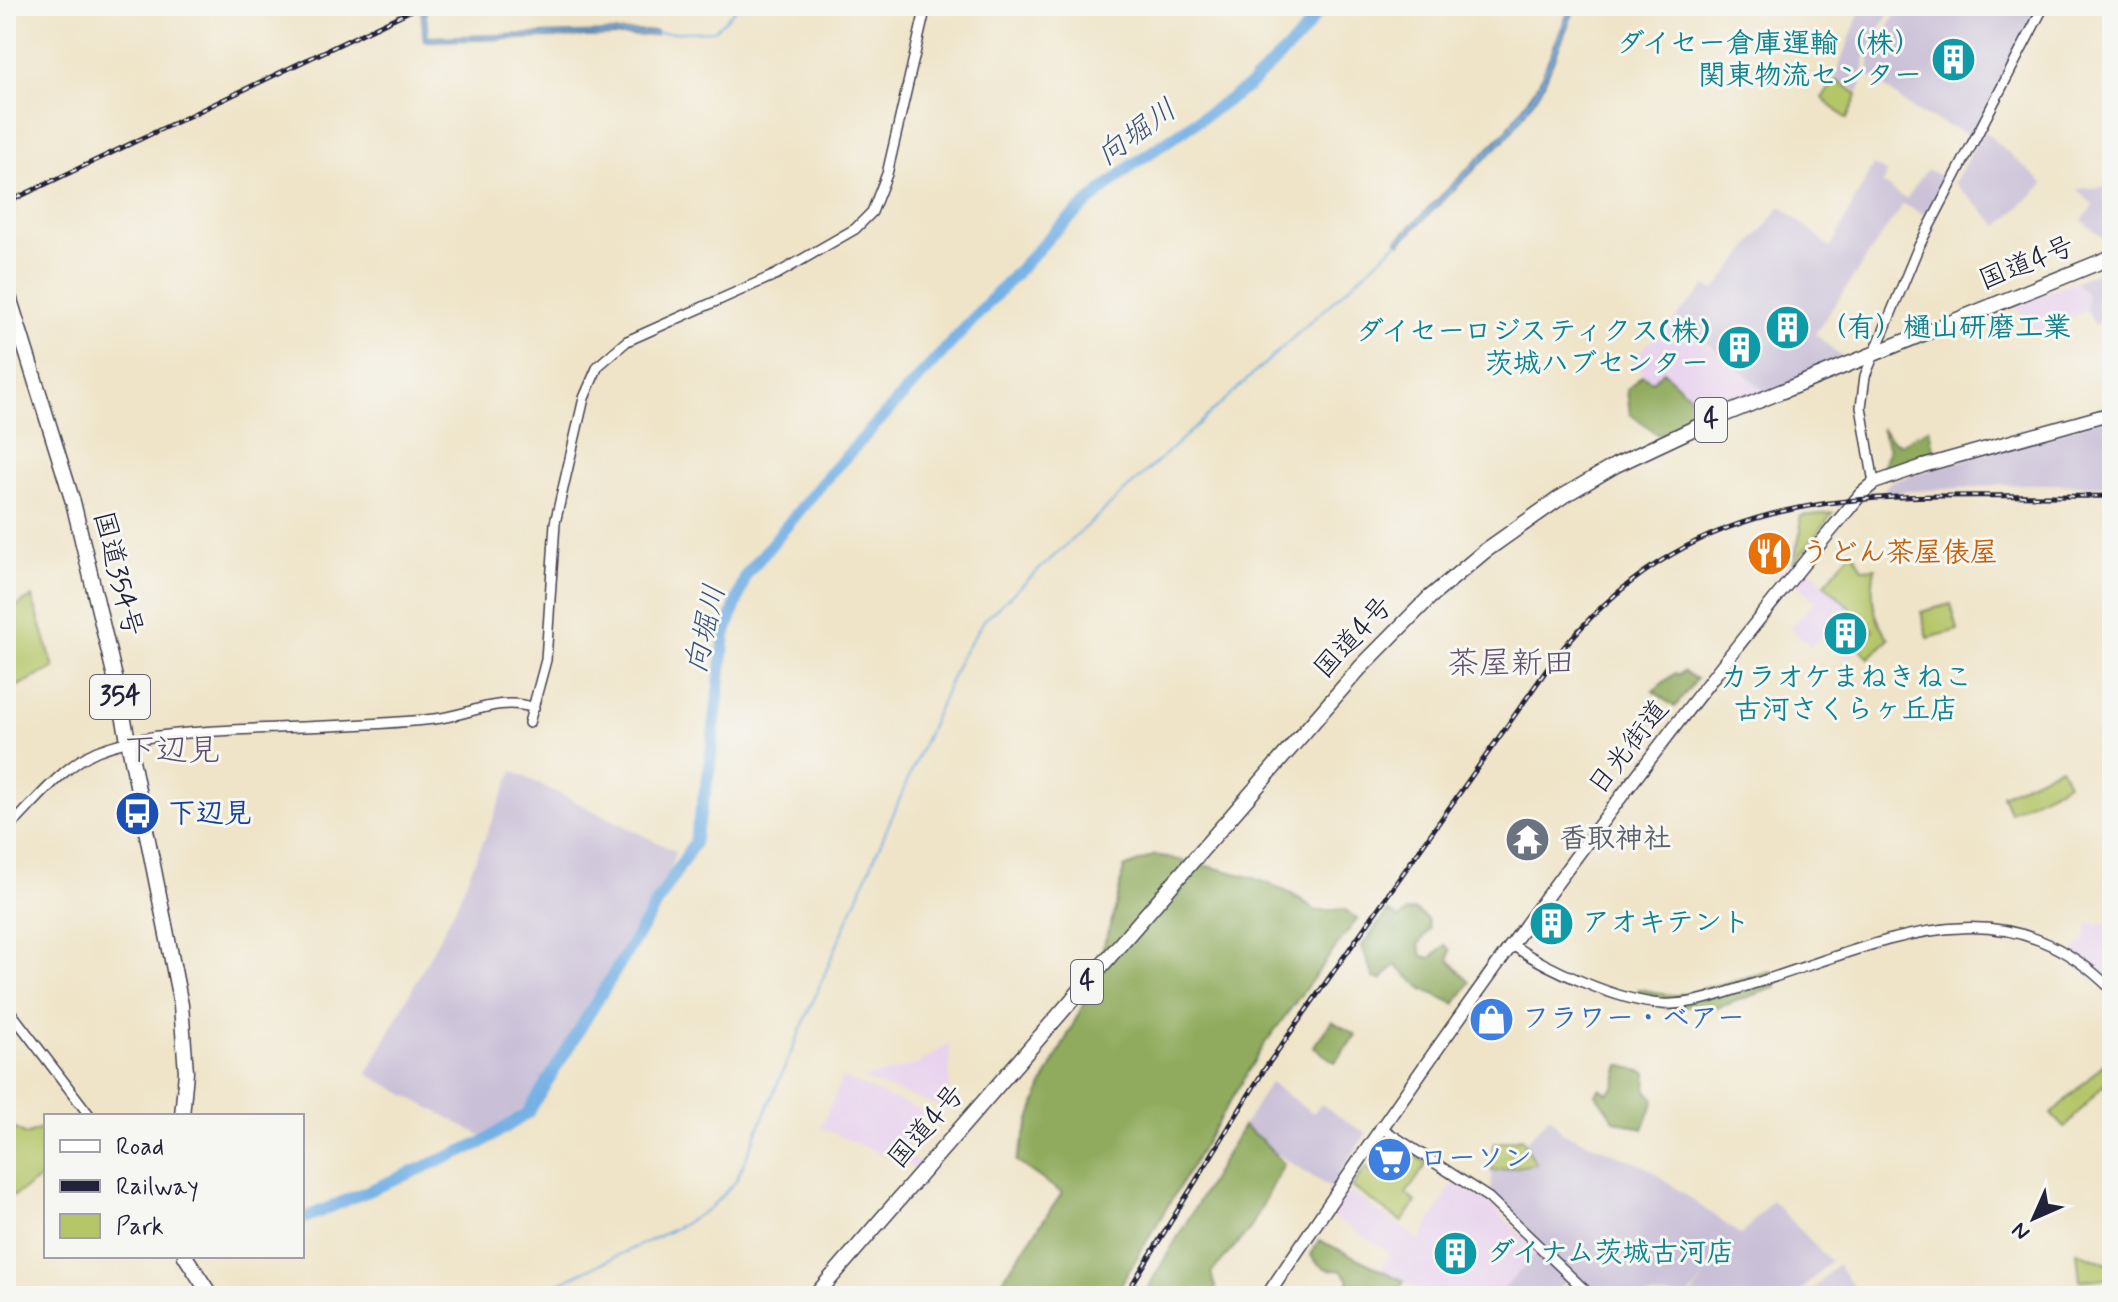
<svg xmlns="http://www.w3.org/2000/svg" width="2118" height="1302" viewBox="0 0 2118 1302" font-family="Mynerve,'Klee One',sans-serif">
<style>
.built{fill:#e8d2ee}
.industrial{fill:#c9bfd7}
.green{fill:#b5c669;stroke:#6c7452;stroke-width:2}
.forest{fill:#90ab5d;stroke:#59664c;stroke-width:2}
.water{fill:#72afe4;stroke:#4a6890;stroke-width:2}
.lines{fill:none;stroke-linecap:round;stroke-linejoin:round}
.stream{stroke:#72afe4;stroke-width:2}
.river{stroke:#72afe4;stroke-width:12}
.minor-casing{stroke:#413f50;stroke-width:12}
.major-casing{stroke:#413f50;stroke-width:15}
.highway-casing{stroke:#413f50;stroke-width:17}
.minor{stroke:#fff;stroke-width:9}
.major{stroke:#fff;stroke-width:12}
.highway{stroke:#fff;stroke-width:14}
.rail-casing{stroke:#22223b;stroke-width:5}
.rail{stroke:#f6f6f2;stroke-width:2;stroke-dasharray:6;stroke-linecap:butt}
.labels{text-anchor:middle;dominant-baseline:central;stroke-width:6;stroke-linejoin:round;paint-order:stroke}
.shield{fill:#f6f6f2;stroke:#626272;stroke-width:2}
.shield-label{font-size:26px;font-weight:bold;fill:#22223b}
.culture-label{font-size:28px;font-weight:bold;fill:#0d838f;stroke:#f6f6f2;text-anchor:start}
.street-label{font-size:28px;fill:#22223b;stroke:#f6f6f2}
.food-label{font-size:28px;font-weight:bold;fill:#c56008;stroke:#f6f6f2;text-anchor:start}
.transit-label{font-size:28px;font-weight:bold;fill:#164399;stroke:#f6f6f2;text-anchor:start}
.worship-label{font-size:28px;font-weight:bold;fill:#5b616d;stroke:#f6f6f2;text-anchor:start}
.shop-label{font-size:28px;font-weight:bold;fill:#366cbe;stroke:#f6f6f2;text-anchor:start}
.water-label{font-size:30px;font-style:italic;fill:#3e5376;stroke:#f6f6f2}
.quarter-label{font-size:32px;fill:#604f6d;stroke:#f6f6f2}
</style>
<rect width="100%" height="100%" fill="#f6f6f2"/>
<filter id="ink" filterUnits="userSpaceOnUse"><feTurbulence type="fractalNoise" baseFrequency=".0125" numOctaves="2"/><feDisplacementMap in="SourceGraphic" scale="16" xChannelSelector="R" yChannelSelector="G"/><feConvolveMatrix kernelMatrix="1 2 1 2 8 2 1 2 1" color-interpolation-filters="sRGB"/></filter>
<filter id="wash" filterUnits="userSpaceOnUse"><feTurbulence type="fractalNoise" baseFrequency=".006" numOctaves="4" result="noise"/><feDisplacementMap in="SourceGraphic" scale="32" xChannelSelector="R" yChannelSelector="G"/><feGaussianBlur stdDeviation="1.8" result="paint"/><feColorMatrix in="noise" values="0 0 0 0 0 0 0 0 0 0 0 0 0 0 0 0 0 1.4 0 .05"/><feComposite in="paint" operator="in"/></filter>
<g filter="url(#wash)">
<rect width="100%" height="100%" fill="#efe4c8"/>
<!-- built -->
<path class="built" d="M2076,281L2087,295V310L2038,334L2016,305Z
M1676,317L1697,337L1767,393L1711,416L1664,371L1652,382L1631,360Z
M1781,532L1797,546L1790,564L1778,575L1757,556Z
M1810,570L1874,630L1847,658L1823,635L1811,647L1790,628L1815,601L1797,584Z
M2088,923L2112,926L2111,985L2072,955L2087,935Z
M950,1043L949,1110L861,1079L917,1065Z
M842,1078L923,1111L904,1155L921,1163L916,1169L821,1128Z
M1453,1183L1488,1202L1538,1251L1497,1296H1433L1381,1270L1390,1253L1332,1216L1350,1192L1420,1240Z"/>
<!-- industrial -->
<path class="industrial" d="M1862,6H1893L1866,55L1860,92L1835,77Z
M1900,6H2029L2039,12L1971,136L1915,111L1870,76V57Z
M1983,130L2044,184L1999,226L1954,183Z
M1873,165L1886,172L1883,184L1906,199L1927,169L1949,181L1930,218L1903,204L1815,334L1844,359L1767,393L1676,317L1706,286L1714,291L1781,206L1831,248Z
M2112,186V246L2082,220L2094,206L2077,189Z
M2112,266V316L2094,325L2087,310V295L2076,281Z
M2112,416V485L2020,484L1881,493L1890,482Z
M513,771L675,851L670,872L652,910L543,1084L520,1113L484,1137L367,1074L455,908Z
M1270,1083L1313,1113L1321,1104L1366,1134L1330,1188L1241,1130Z
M1550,1116L1562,1132L1645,1166L1741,1235L1772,1200L1830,1261L1796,1296H1691L1705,1277L1689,1296H1596L1491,1197L1492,1172L1538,1165L1526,1142Z
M1538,1251L1567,1280L1551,1296H1497Z
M1837,1264L1860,1296H1807Z"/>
<!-- green -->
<path class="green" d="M1836,80L1858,94L1847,119L1822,98Z
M1833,513L1793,564L1801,531L1800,516Z
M1852,550L1863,569L1875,568C1870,594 1872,617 1889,639L1869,658L1860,649L1873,630L1825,584Z
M32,597L54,668L10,690L6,681V612Z
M1951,604L1958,630L1928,638L1921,612Z
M2060,767L2068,783L2010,812L2002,795Z
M2112,1056V1076L2064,1128L2051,1114Z
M6,1124L26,1135L46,1127V1174L14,1196L6,1186Z
M1522,1138L1536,1164L1492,1171L1493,1144Z
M1414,1154L1427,1164L1406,1194L1416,1202L1402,1222L1352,1187L1366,1167L1392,1185Z
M2077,1251L2112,1266V1296L2108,1278L2080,1281Z"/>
<!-- forest -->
<path class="forest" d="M1663,371L1711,416L1658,435L1630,414L1627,390L1642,375L1652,381Z
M1881,428L1892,440L1902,444L1929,428L1935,454L1900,462L1881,473L1889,449Z
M1683,671L1696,679L1675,707L1653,691L1675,673L1678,675Z
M1155,855C1208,867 1274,875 1316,911L1344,909L1357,919L1263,1046L1114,1296H992L1062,1193L1016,1161L1041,1088L1084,1003L1114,914L1124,868Z
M1415,910L1427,919L1430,929L1419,944L1422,956L1431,958L1445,945L1450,950L1449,960L1470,982L1455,1004L1423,989L1395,965L1381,980L1374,978L1362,946L1388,911L1399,919L1406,912Z
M1771,971L1776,987L1706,1012L1693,1006L1669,1009L1636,995L1639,989L1675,996Z
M1332,1021L1356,1035L1335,1062L1313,1047Z
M1620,1065L1647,1073L1646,1091L1655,1099L1643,1129L1614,1120L1596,1094L1600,1088L1607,1093L1614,1087Z
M1243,1126L1264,1142L1284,1164L1250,1229L1211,1273L1216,1288L1205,1296H1143Z
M1319,1240L1404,1281L1396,1296H1348V1278L1340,1270C1329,1272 1316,1265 1311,1255Z"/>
<!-- water -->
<path class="water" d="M421,6H425L428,37L656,31V35L429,41L424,40Z
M1571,6H1576L1542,88L1510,134L1400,243L1397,240L1506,131L1538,85Z"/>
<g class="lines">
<!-- stream -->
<path class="stream" d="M655,33L714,31L739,6
M532,1296L680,1226L710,1208L736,1181L960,658L985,619L1398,242"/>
<!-- river -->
<path class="river" d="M302,1219L481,1143L528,1113L694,843L709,772L725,635L746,575L827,477L1055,231L1132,165L1249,86L1301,36L1322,6"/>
</g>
</g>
<g filter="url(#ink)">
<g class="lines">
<defs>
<path id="minor" d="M1874,483L1861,407L1865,376L1918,248L2044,6
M529,723L546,660L555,523L584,398L598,366L627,341L777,274L855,229L872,212L887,174L926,6
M6,831C33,805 62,766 97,751C135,736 175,734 216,731C288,726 362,727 434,719C470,715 498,696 534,708
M1511,944C1547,969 1618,1001 1662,1004C1694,1006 1726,992 1756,983C1883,943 2001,878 2112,990
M6,1006L90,1116
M1380,1127L1489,1198L1591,1296"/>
<path id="major" d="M1267,1296C1452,1020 1647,750 1861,494L1874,483L1923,466L2112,413"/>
<path id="highway" d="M6,287L73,502L118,690L181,1005L186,1072L182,1116
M185,1256L211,1296
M815,1296L1360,668L1429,598L1485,551L1560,498L1616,465L1716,418L2112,257"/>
</defs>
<!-- minor casing -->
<use href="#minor" class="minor-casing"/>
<!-- major casing -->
<use href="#major" class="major-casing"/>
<!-- highway casing -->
<use href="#highway" class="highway-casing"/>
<!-- minor -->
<use href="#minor" class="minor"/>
<!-- major -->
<use href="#major" class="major"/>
<!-- highway -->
<use href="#highway" class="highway"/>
<defs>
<path id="rail" d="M6,203L420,6
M1125,1296L1264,1070L1555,658C1708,466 1893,499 2112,496"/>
</defs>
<!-- rail casing -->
<use href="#rail" class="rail-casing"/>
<!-- rail -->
<use href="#rail" class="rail"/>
</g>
</g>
<!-- icons -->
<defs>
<symbol id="building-disc" viewBox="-11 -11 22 22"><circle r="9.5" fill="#0f9aa8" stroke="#f6f6f2"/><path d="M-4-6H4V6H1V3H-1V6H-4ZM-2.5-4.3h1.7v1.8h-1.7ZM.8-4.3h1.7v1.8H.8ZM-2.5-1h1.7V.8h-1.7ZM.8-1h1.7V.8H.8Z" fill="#fff"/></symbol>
<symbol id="restaurant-disc" viewBox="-11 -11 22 22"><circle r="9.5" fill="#e8710a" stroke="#f6f6f2"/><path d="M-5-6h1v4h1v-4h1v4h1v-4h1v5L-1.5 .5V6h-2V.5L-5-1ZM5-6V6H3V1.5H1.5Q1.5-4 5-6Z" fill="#fff"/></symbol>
<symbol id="bus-disc" viewBox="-11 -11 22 22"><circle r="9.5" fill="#1a4fb4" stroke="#f6f6f2"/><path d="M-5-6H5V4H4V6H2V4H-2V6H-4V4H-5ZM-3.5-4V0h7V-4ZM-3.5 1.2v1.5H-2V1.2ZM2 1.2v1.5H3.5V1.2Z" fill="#fff"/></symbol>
<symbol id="temple-disc" viewBox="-11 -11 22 22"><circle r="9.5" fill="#6b7280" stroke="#f6f6f2"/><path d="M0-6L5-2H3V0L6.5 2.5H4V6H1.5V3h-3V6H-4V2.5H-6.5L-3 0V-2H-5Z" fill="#fff"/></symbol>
<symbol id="shop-disc" viewBox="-11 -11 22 22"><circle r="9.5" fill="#3f7fe0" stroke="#f6f6f2"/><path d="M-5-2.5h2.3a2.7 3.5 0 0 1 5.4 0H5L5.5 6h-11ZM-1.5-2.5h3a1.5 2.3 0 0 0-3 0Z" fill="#fff"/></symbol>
<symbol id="supermarket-disc" viewBox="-11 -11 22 22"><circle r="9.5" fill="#3f7fe0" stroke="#f6f6f2"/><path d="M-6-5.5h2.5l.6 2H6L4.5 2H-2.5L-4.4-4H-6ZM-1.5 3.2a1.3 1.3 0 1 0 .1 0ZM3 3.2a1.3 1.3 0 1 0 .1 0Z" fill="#fff"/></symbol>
</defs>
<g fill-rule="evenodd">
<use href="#building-disc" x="1928" y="34" width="51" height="51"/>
<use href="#building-disc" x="1762" y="302" width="51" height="51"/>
<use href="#building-disc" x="1714" y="322" width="51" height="51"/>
<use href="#restaurant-disc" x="1744" y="528" width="51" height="51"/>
<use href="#building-disc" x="1820" y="608" width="51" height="51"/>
<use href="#bus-disc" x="112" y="788" width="51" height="51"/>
<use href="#temple-disc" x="1502" y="814" width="51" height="51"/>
<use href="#building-disc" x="1526" y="898" width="51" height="51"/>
<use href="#shop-disc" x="1466" y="994" width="51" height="51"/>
<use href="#supermarket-disc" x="1364" y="1134" width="51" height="51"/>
<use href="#building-disc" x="1430" y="1228" width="51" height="51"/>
</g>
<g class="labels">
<!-- shield labels -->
<g class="shield">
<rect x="1695" y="398" width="32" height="44" rx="6"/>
<rect x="90" y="675" width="60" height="44" rx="6"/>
<rect x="1071" y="960" width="32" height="44" rx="6"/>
</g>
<g class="shield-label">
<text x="1711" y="420">4</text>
<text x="120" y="697">354</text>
<text x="1087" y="982">4</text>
</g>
<!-- culture labels -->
<g class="culture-label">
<text x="1922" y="44" text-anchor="end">ダイセー倉庫運輸（株）<tspan x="1922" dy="32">関東物流センター</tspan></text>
<text x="1819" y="328">（有）樋山研磨工業</text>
<text x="1709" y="332" text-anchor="end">ダイセーロジスティクス(株)<tspan x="1709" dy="32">茨城ハブセンター</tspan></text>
<text x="1846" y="678" text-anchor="middle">カラオケまねきねこ<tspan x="1846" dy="32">古河さくらヶ丘店</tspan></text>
<text x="1582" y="923">アオキテント</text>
<text x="1487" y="1253">ダイナム茨城古河店</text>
</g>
<!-- street labels -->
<g class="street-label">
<text transform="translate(2027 264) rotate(-22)">国道4号</text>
<text transform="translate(117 574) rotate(76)">国道354号</text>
<text transform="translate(1354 638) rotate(-47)">国道4号</text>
<text transform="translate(1629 748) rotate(-52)">日光街道</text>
<text transform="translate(927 1127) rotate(-49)">国道4号</text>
</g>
<!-- food labels -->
<g class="food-label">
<text x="1801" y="553">うどん茶屋俵屋</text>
</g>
<!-- transit labels -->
<g class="transit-label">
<text x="168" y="814">下辺見</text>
</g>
<!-- worship labels -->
<g class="worship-label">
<text x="1559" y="839">香取神社</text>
</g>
<!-- shop labels -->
<g class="shop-label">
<text x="1522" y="1019">フラワー・ベアー</text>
<text x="1420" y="1159">ローソン</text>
</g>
<!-- water labels -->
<g class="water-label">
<text transform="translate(1137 133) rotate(-36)">向堀川</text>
<text transform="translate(706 629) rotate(-77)">向堀川</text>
</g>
<!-- quarter labels -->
<g class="quarter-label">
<text x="1511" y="664">茶屋新田</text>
<text x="172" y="751">下辺見</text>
</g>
</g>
<!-- margin -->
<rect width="2118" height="1302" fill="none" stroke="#f6f6f2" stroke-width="32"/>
<!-- legend -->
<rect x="44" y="1114" width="260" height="144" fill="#f6f6f2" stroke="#a1a1a9" stroke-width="2"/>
<rect x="60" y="1140" width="40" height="12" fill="#ffffff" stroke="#a1a1a9" stroke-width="2"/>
<text x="116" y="1154" font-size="24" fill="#22223b">Road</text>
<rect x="60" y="1180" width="40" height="12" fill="#22223b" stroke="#a1a1a9" stroke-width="2"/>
<text x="116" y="1194" font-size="24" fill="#22223b">Railway</text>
<rect x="60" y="1214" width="40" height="24" fill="#b5c669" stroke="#a1a1a9" stroke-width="2"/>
<text x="116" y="1234" font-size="24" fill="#22223b">Park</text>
<!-- north arrow -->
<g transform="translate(2034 1218) rotate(225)" stroke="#f6f6f2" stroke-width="6" paint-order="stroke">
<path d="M0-6L14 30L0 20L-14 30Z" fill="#22223b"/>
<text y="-12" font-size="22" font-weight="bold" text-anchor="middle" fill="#22223b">N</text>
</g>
</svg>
